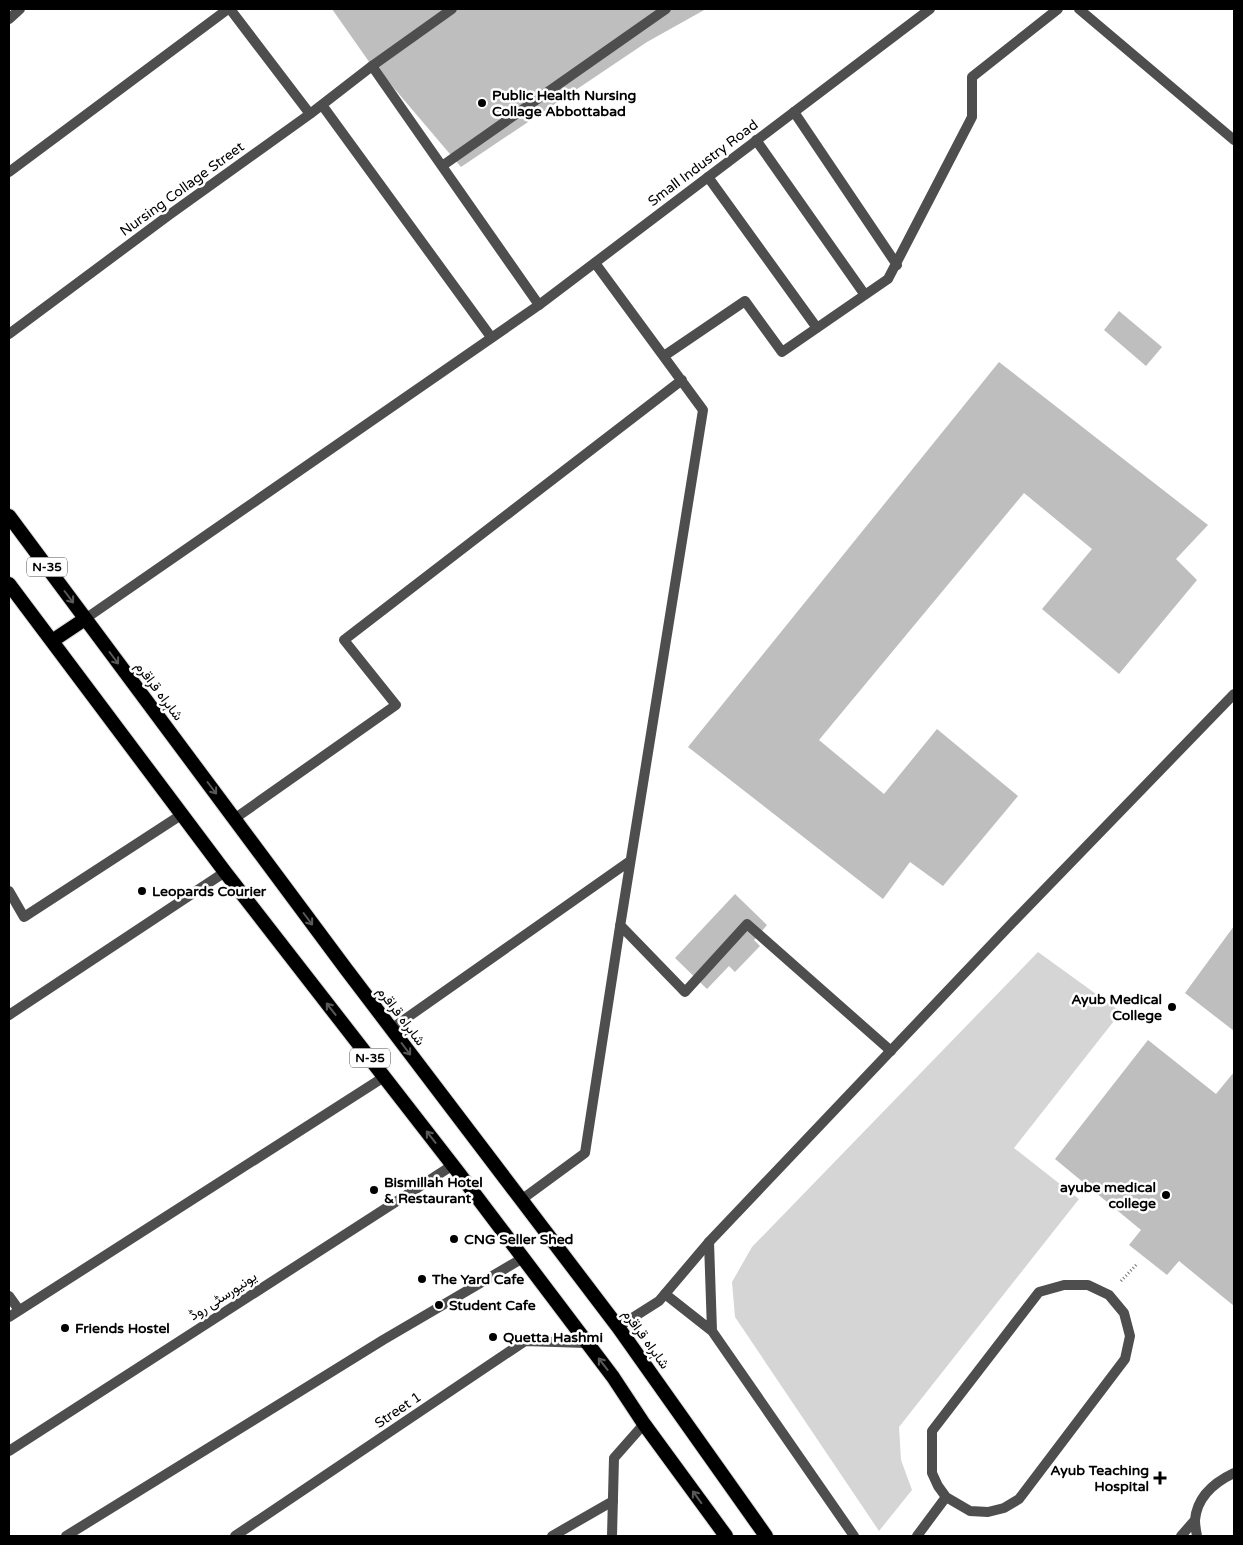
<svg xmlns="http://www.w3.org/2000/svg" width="1243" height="1545" viewBox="0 0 1243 1545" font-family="'Varela Round',Vazirmatn,sans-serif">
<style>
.green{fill:#d5d5d5}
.building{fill:#bebebe}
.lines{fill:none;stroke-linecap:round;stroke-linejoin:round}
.trunk-casing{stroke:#dbdbdb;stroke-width:16}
.path{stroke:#707070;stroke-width:3;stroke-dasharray:1 2.5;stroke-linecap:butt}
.service{stroke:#4e4e4e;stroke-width:10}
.minor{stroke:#4e4e4e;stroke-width:10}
.tertiary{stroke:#4e4e4e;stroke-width:10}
.trunk{stroke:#000;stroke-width:14}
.oneway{stroke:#595959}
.poi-dot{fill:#000;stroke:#fff;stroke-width:2}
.labels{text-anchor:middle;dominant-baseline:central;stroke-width:5;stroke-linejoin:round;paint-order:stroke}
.shield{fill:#fff;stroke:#4c4c4c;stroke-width:1}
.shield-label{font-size:12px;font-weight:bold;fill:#000}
.poi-label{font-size:14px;font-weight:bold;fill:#000;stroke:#fff;text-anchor:start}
.street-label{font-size:14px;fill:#000;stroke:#fff}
</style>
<rect width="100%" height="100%" fill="#fff"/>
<!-- green -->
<path class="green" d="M1038,952L1121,1012L1014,1148L1079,1199L899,1427L901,1460L912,1490L879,1531L735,1317L732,1282L752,1247Z"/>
<!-- building -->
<path class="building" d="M332,9H706L647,42L461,167L387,80L372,66Z
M1119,311L1162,347L1146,366L1104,330Z
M999,362L1208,525L1176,559L1197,580L1119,674L1042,609L1092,549L1024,493L819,740L884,794L937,729L1018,796L943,886L910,862L883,899L688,747Z
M735,894L767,925L754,940L760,946L735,972L729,966L707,989L675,958Z
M1234,926V1031L1185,993Z
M1148,1040L1216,1094L1234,1072V1306L1179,1261L1167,1275L1129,1245L1141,1230L1055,1159Z"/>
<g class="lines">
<defs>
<path id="trunk" d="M9,516L346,969L618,1327L766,1536
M9,584L225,872L458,1172L613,1377L644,1424L726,1536
M52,641L85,619"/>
</defs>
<!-- trunk casing -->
<use href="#trunk" class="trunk-casing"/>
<!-- path -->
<path class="path" d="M1121,1281L1137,1264"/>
<!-- service -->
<path class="service" d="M452,9L372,66L539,305
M794,112L897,265
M756,140L865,295
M442,166L666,9
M9,172L228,9
M708,177L817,328
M664,356L745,301L782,352L888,279L972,117V77L1058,9
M234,819L396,705L344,640L682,380
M620,925L685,992L747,924L891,1051
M391,1029L630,861
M521,1200L585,1153L619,933L703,410L595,263
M709,1242L712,1331
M1064,1285H1088L1109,1295L1124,1313L1130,1336L1125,1359L1019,1499L1004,1508L988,1512L970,1511L946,1497L938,1486L932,1473V1431L1039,1292Z
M665,1294L712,1331L854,1536
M917,1536L946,1497
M1181,1536L1195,1520
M1197,1536C1196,1531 1195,1525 1195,1520C1197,1497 1215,1482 1234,1473"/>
<!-- minor -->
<path class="minor" d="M230,9L310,114
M1079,9L1234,140
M9,19L20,9
M322,105L491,337
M9,334L169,215L310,114L372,66
M9,891L24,917L181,815
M9,1015L225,872
M9,1296L19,1310
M9,1317L384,1077
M618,1327L659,1301L709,1242L1015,920L1234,694
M9,1451L453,1165
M66,1536L383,1340L523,1258
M235,1536L525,1341L586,1343
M552,1536L613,1501"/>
<!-- tertiary -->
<path class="tertiary" d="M85,619L539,305L930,9
M612,1536L614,1458L644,1424"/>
<!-- trunk -->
<use href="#trunk" class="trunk"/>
</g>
<!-- one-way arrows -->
<defs><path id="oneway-shaft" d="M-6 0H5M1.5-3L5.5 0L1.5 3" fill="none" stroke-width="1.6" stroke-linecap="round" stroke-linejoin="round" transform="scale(1.25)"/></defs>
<g class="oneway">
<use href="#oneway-shaft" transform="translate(69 597) rotate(53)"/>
<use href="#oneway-shaft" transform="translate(114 658) rotate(53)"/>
<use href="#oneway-shaft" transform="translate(212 788) rotate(53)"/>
<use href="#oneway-shaft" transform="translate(308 919) rotate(53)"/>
<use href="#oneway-shaft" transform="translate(331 1009) rotate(-128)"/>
<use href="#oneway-shaft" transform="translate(406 1049) rotate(53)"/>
<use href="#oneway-shaft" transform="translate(431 1137) rotate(-128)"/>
<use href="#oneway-shaft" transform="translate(603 1364) rotate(-128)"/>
<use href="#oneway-shaft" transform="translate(697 1497) rotate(-126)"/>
</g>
<!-- markers -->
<g class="poi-dot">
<circle cx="482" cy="103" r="5"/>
<circle cx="142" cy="891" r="5"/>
<circle cx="1172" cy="1007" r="5"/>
<circle cx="374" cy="1190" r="5"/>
<circle cx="1166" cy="1195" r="5"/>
<circle cx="454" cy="1239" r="5"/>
<circle cx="422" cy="1279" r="5"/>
<circle cx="439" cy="1305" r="5"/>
<circle cx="65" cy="1328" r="5"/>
<circle cx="493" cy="1337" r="5"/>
<path d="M1157.5 1470.5h5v5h5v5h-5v5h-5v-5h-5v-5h5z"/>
</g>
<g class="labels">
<!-- shield labels -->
<g class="shield">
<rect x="27" y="557.5" width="40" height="19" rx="4"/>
<rect x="350" y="1048.5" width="40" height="19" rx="4"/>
</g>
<g class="shield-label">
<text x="47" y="567">N-35</text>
<text x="370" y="1058">N-35</text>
</g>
<!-- poi labels -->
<g class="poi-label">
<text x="492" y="95">Public Health Nursing<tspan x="492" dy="16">Collage Abbottabad</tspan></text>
<text x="152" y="891">Leopards Courier</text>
<text x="1162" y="999" text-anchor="end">Ayub Medical<tspan x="1162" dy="16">College</tspan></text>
<text x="384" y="1182">Bismillah Hotel<tspan x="384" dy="16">&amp; Restaurant</tspan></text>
<text x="1156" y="1187" text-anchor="end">ayube medical<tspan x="1156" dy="16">college</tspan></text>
<text x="464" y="1239">CNG Seller Shed</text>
<text x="432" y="1279">The Yard Cafe</text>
<text x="449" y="1305">Student Cafe</text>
<text x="75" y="1328">Friends Hostel</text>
<text x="503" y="1337">Quetta Hashmi</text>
<text x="1149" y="1470" text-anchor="end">Ayub Teaching<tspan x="1149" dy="16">Hospital</tspan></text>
</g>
<!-- street labels -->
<g class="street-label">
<text transform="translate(703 163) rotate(-37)">Small Industry Road</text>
<text transform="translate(182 189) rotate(-36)">Nursing Collage Street</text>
<text transform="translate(159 691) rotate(53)">شاہراہ قراقرم</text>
<text transform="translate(401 1016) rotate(53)">شاہراہ قراقرم</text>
<text transform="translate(223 1296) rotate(-33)">یونیورسٹی روڈ</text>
<text transform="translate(646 1339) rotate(54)">شاہراہ قراقرم</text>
<text transform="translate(398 1410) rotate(-34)">Street 1</text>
</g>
</g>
<!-- border -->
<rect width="1243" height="1545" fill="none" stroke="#000000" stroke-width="20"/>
</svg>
